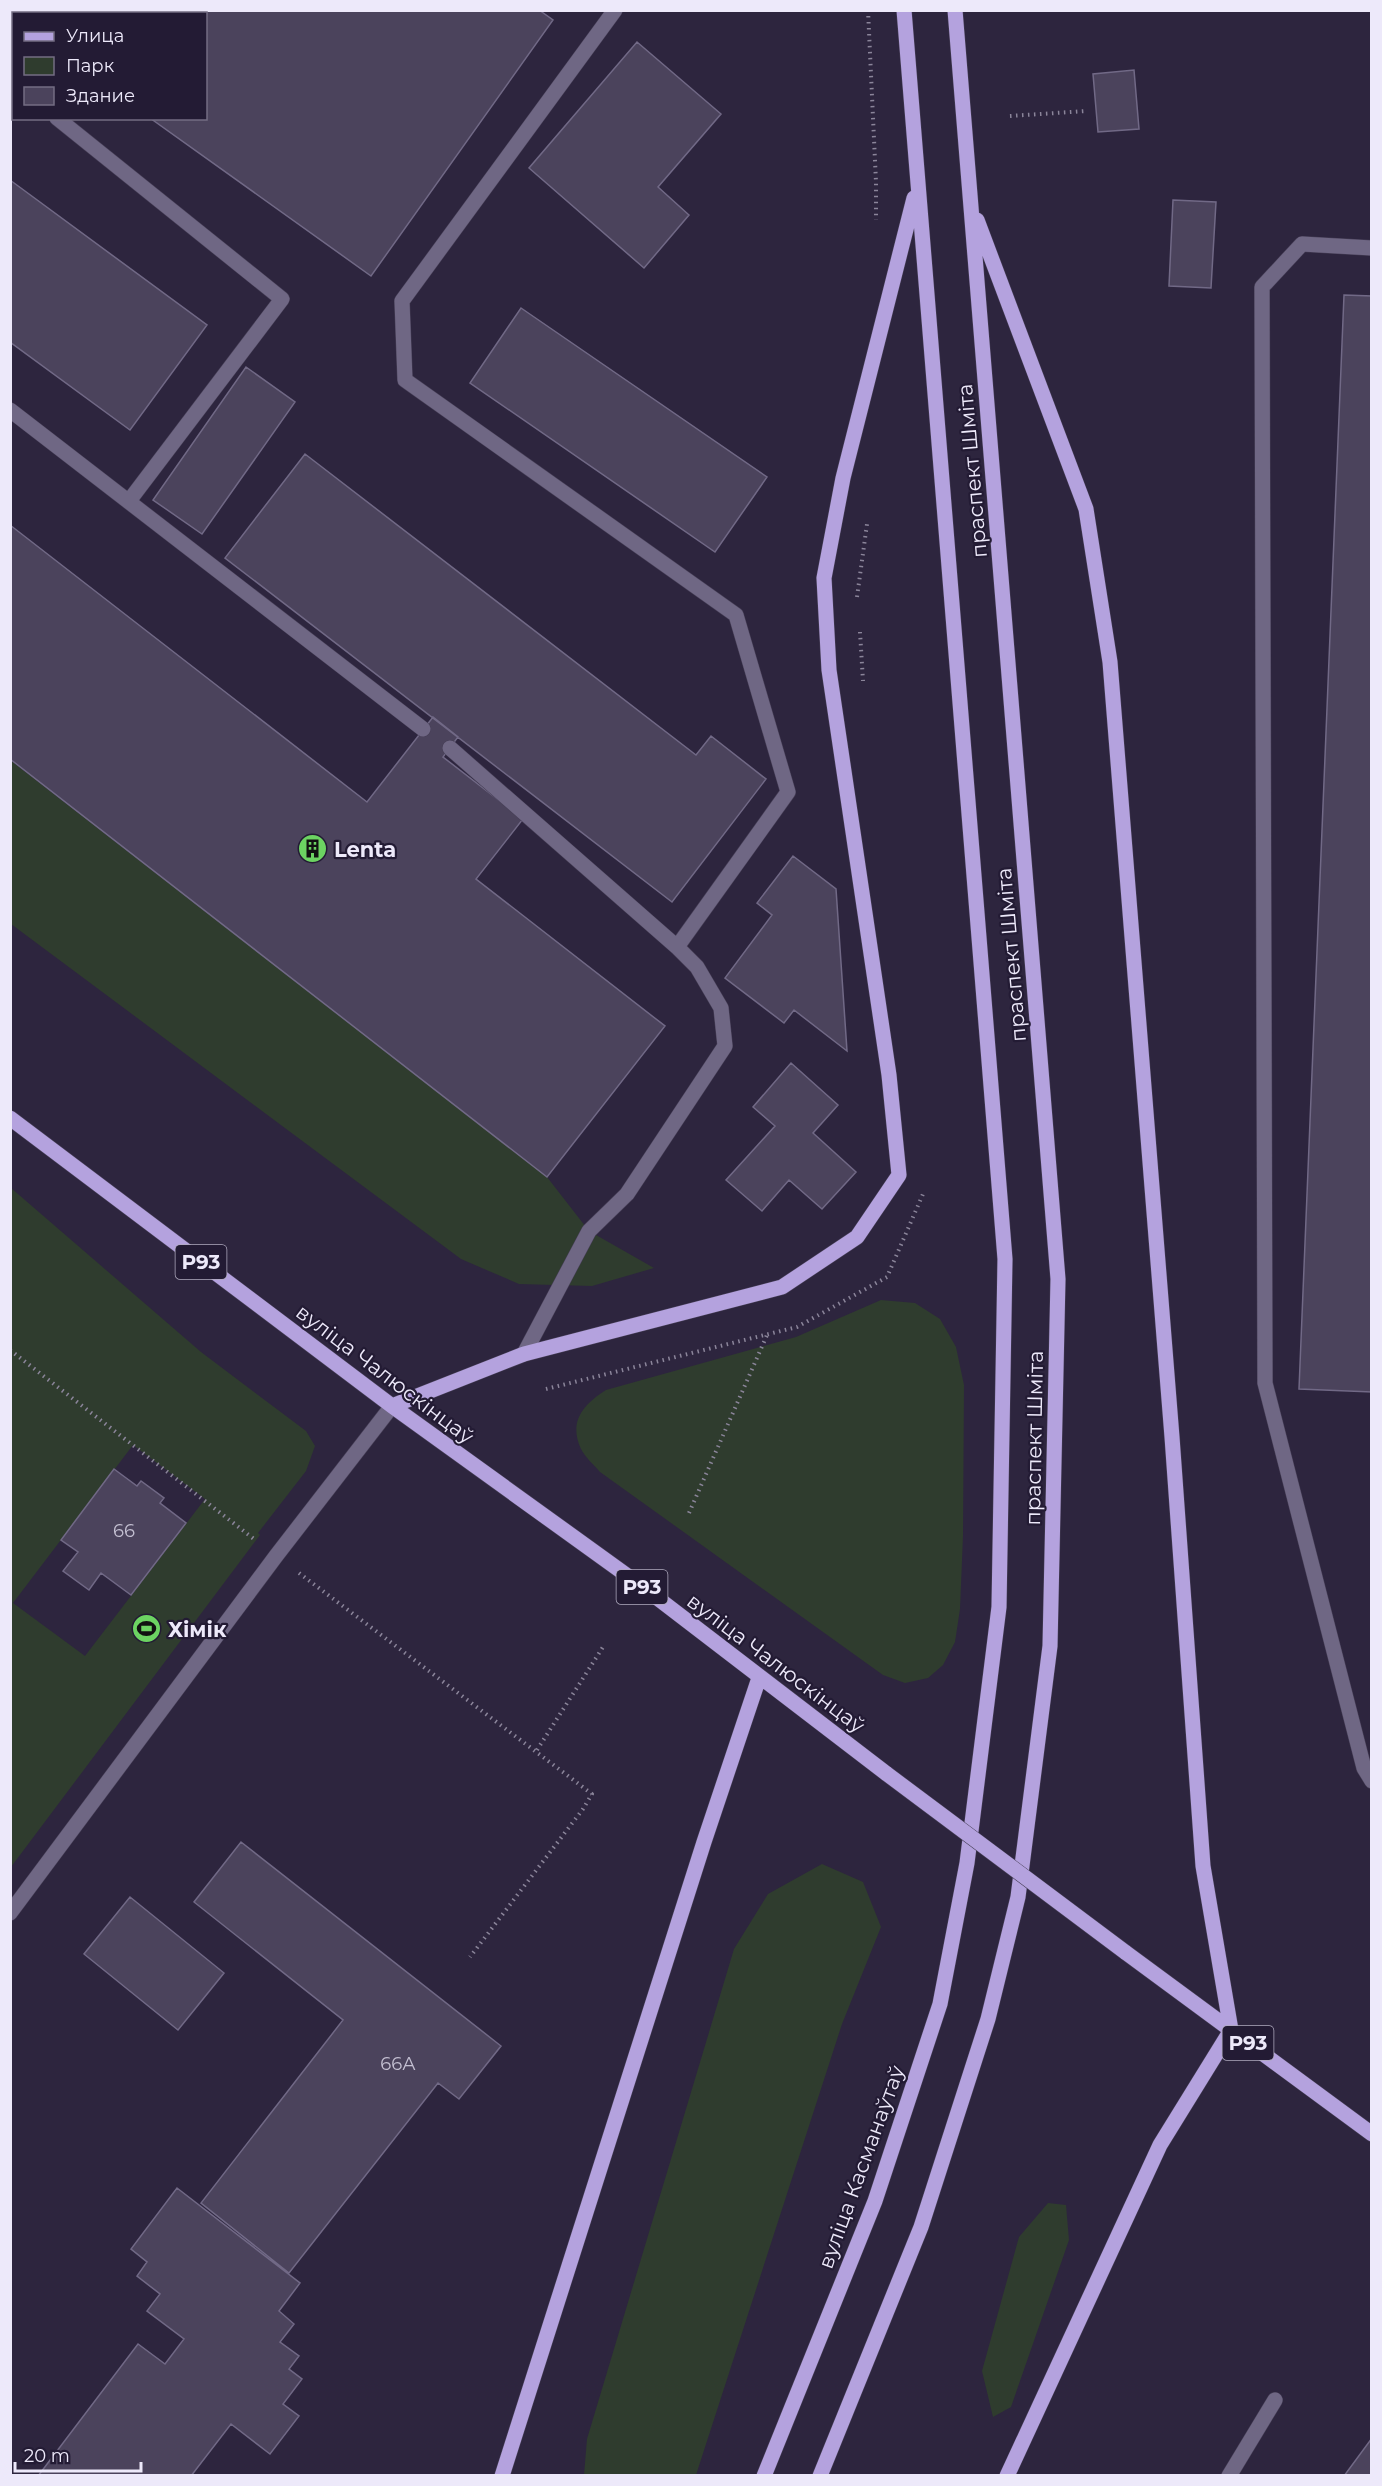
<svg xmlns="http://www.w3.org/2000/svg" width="1382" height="2486" viewBox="0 0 1382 2486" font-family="Montserrat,sans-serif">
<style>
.green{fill:#2f3c2e;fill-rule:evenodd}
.building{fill:#4b435c;stroke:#716986;stroke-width:1.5}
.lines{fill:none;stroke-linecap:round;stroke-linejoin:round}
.service-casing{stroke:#484058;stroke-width:16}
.minor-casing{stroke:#484058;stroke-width:16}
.primary-casing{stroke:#484058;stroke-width:16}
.path{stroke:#8b859a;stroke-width:4;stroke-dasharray:1.5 4.5;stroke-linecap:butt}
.service{stroke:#6f6784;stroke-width:15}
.minor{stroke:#6f6784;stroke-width:15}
.primary{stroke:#b4a2de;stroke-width:15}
.primary-bridge-casing{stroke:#484058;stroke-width:16;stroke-linecap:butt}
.primary-bridge{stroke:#b4a2de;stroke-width:15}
.labels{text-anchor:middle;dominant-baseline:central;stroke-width:4.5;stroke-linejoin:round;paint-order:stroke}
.number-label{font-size:18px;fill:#c4c0d2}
.shield{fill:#231b34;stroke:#b0abbf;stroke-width:1.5}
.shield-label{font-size:20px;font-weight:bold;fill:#ede9fa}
.street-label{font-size:21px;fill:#ede9fa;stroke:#231b34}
.poi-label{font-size:21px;font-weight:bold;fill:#ede9fa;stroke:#231b34;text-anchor:start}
</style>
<rect width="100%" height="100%" fill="#2d253e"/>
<!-- green -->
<path class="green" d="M10,760L547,1177L589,1231L654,1268L592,1286L519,1284L461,1259L11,924Z
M11,1188L201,1352L306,1431L315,1446L306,1471L258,1533L260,1535L11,1867ZM133,1445L205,1499L85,1656L13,1603Z
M881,1300L915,1303L940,1319L956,1347L964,1385L963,1536L960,1609L955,1642L943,1665L928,1678L905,1683L883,1675L600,1472C594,1465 585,1457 581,1449C568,1421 584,1404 606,1390L796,1337Z
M822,1864L863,1882L881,1927L842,2024L696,2475H584L587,2439L734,1949L768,1894Z
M1048,2203L1066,2205L1069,2240L1011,2407L993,2417L982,2371L1019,2237Z"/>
<!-- building -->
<path class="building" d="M10,10H539L553,20L371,276L150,118H206V14H14V21L10,19Z
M637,42L721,114L658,187L689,215L644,268L529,168Z
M1134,70L1139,129L1098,132L1093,74Z
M10,180L207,325L130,430L10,342Z
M1173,200L1216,202L1211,288L1169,286Z
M1344,295L1372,296V1392L1299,1389Z
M521,308L767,477L715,552L470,383Z
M246,367L295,402L202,534L153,500Z
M305,454L696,755L711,736L766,779L672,902L225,558Z
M10,525L367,802L433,717L458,737L443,757L523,819L476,879L665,1026L547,1177L10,759Z
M793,856L836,889L847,1051L794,1010L784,1023L725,978L772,915L757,903Z
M791,1063L838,1105L813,1133L856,1172L822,1209L789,1180L762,1211L726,1180L775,1126L753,1107Z
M114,1469L137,1486L141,1481L164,1498L160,1503L186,1523L131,1595L101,1573L89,1590L63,1571L78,1552L61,1540Z
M241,1842L501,2046L459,2099L438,2083L289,2273L201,2203L343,2020L194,1902Z
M130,1897L224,1973L178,2030L84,1954Z
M177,2188L300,2283L279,2311L294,2324L280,2342L299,2356L289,2369L302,2379L283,2404L299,2416L270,2454L231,2424L191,2476H38L138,2344L165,2364L184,2339L147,2311L160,2294L137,2276L147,2262L131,2249Z
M1372,2438V2476H1344Z"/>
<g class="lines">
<defs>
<path id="service" d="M615,10L402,301L405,380L736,615L788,792L677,947
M10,81L14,83
M57,118L282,299L129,501
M1372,248L1302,244L1262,287L1265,1383L1364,1768L1372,1781
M10,410L423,729
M450,748L677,947L697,967L721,1008L725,1046L627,1194L589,1231L524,1354
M1229,2476L1275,2400"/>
<path id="minor" d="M10,1913L276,1556L392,1406"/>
<path id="primary" d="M977,220L1086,509L1110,662L1172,1437L1203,1866L1231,2030L1160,2145L1007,2476
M10,1118L392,1406L643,1587L887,1774
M392,1406L524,1354L782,1287L857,1237L899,1175L889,1075L829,670L824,578L843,478L914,198
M1125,1952L1372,2134
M502,2476L704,1842L759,1678
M764,2476L875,2201L940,2004L967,1863L999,1607L1005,1259L904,10
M820,2476L921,2227L988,2019L1018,1897L1050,1646L1058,1279L955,10"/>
</defs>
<!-- service casing -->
<use href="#service" class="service-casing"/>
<!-- minor casing -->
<use href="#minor" class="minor-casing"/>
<!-- primary casing -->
<use href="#primary" class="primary-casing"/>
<!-- path -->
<path class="path" d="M868,10L876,182V220
M1010,116L1086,111
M857,597L867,524
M860,632L863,681
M10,1350L254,1539
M546,1389L797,1327L887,1277L923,1194
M689,1513L767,1335
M299,1573L592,1794L583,1809L470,1957
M537,1750L603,1647"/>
<!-- service -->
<use href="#service" class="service"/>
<!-- minor -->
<use href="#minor" class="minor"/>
<!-- primary -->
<use href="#primary" class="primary"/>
<defs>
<path id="primary-bridge" d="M887,1774L1125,1952"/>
</defs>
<!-- primary-bridge casing -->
<use href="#primary-bridge" class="primary-bridge-casing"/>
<!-- primary-bridge -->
<use href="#primary-bridge" class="primary-bridge"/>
</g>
<!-- icons -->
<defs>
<symbol id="building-disc" viewBox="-11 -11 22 22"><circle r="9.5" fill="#6cd362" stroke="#231b34"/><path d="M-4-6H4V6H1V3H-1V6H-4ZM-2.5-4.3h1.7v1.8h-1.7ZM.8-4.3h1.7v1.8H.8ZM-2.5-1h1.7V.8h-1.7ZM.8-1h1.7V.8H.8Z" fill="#111"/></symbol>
<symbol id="stadium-disc" viewBox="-11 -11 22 22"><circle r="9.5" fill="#6cd362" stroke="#231b34"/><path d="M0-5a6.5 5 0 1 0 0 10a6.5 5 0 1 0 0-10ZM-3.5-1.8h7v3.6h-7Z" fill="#111"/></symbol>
</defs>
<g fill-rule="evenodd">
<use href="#building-disc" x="296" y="832" width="33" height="33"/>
<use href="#stadium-disc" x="130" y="1612" width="33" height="33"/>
</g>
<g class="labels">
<!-- number labels -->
<g class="number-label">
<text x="124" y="1531">66</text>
<text x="398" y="2064">66А</text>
</g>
<!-- shield labels -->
<g class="shield">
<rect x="175.5" y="1245" width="51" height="34" rx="4.5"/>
<rect x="616.5" y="1570" width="51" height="34" rx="4.5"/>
<rect x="1222.5" y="2026" width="51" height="34" rx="4.5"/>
</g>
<g class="shield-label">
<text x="201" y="1262">Р93</text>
<text x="642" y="1587">Р93</text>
<text x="1248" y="2043">Р93</text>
</g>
<!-- street labels -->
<g class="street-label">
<text transform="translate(972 471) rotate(-95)">праспект Шміта</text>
<text transform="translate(1011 955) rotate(-95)">праспект Шміта</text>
<text transform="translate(385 1374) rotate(37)">вуліца Чалюскінцаў</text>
<text transform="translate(1034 1438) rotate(-89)">праспект Шміта</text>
<text transform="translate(776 1663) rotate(37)">вуліца Чалюскінцаў</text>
<text transform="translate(861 2167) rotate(-70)">вуліца Касманаўтаў</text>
</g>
<!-- poi labels -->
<g class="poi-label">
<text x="334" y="849">Lenta</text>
<text x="168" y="1629">Хімік</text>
</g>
</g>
<!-- border -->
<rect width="1382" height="2486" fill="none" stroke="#ede9fa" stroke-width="24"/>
<!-- legend -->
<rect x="12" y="12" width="195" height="108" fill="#231b34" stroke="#746d83" stroke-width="1.5"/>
<rect x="24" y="32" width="30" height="9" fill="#b4a2de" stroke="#746d83" stroke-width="1.5"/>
<text x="66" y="42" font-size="18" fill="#ede9fa">Улица</text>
<rect x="24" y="57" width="30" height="18" fill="#2f3c2e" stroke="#746d83" stroke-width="1.5"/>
<text x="66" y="72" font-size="18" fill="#ede9fa">Парк</text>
<rect x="24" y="87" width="30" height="18" fill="#4b435c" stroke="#746d83" stroke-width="1.5"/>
<text x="66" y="102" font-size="18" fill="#ede9fa">Здание</text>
<!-- scale -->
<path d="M15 2462v9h126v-9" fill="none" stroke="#ede9fa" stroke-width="3"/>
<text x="24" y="2462" font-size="18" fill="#ede9fa" stroke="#231b34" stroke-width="4.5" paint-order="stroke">20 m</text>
</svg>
